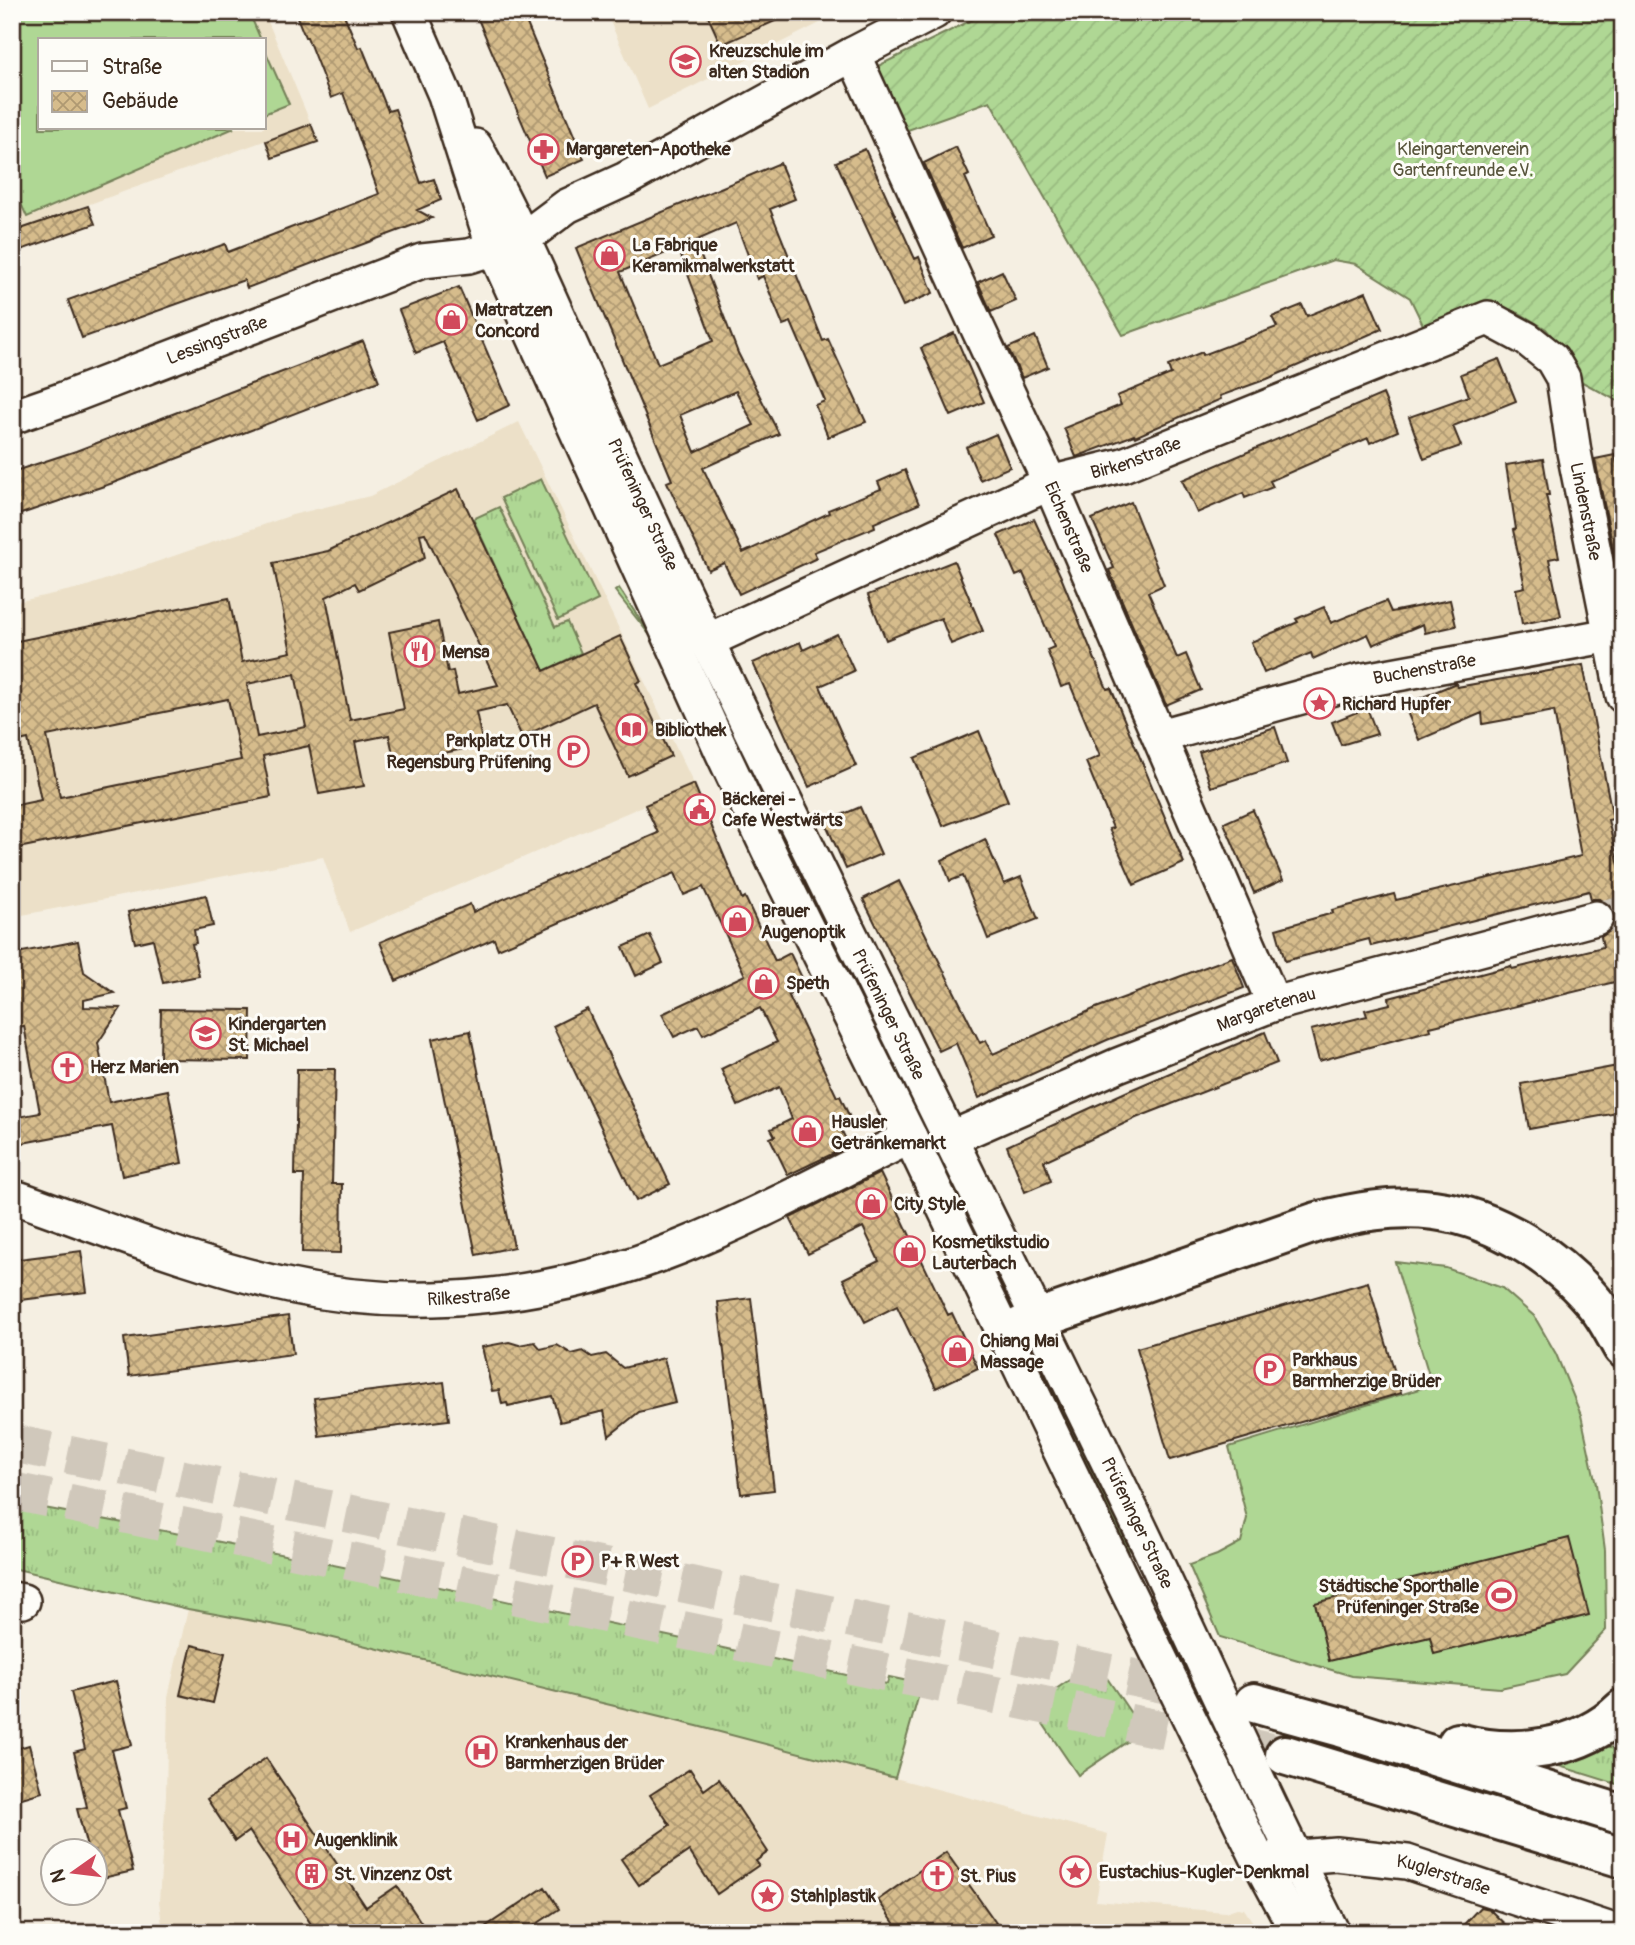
<svg xmlns="http://www.w3.org/2000/svg" width="1635" height="1945" viewBox="0 0 1635 1945" font-family="Pangolin,sans-serif">
<style>
.built{fill:#ece0c8;fill-rule:evenodd}
.grass{fill:url(#grass-tufts);stroke:#758059;stroke-width:2}
.garden{fill:url(#garden-furrows);stroke:#758059;stroke-width:2}
.pitch{fill:#afd794;stroke:#758059;stroke-width:2}
.building{fill:url(#building-cross-hatch);stroke:#3b2a1e;stroke-width:2;fill-rule:evenodd}
.lines{fill:none;stroke-linecap:round;stroke-linejoin:round}
.minor-tunnel{stroke:#d0c8bb;stroke-width:33;stroke-dasharray:33 17;stroke-linecap:butt}
.highway-tunnel{stroke:#d0c8bb;stroke-width:38;stroke-dasharray:38 19;stroke-linecap:butt}
.minor-casing{stroke:#3b2a1e;stroke-width:38}
.highway-casing{stroke:#3b2a1e;stroke-width:44}
.minor{stroke:#fdfcf7;stroke-width:33}
.highway{stroke:#fdfcf7;stroke-width:38}
.labels{text-anchor:middle;dominant-baseline:central;stroke-width:6;stroke-linejoin:round;paint-order:stroke}
.poi-label{font-size:18px;font-weight:bold;fill:#3b2a1e;stroke:#fdfcf7;text-anchor:start}
.park-label{font-size:18px;fill:#58553c;stroke:#fdfcf7}
.street-label{font-size:18px;fill:#3b2a1e;stroke:#fdfcf7}
</style>
<defs>
<pattern id="grass-tufts" width="24" height="20" patternUnits="userSpaceOnUse" patternTransform="scale(1.75)"><rect width="24" height="20" fill="#afd794"/><path d="M3 7l-1-3M5 7V3M7 7l1-3M15 17l-1-3M17 17v-4M19 17l1-3" fill="none" stroke="#97b97f"/></pattern>
<pattern id="garden-furrows" width="10" height="10" patternUnits="userSpaceOnUse" patternTransform="scale(1.75)"><rect width="10" height="10" fill="#afd794"/><path d="M-1 1l2-2M0 10L10 0M9 11l2-2" fill="none" stroke="#97b97f"/></pattern>
<pattern id="building-cross-hatch" width="8" height="8" patternUnits="userSpaceOnUse" patternTransform="scale(1.75)"><rect width="8" height="8" fill="#d6bc8c"/><path d="M0 0l8 8M0 8l8-8" fill="none" stroke="#af9972"/></pattern>
</defs>
<rect width="100%" height="100%" fill="#f5efe2"/>
<filter id="ink" filterUnits="userSpaceOnUse"><feTurbulence type="fractalNoise" baseFrequency=".0143" numOctaves="2"/><feDisplacementMap in="SourceGraphic" scale="14" xChannelSelector="R" yChannelSelector="G"/><feConvolveMatrix kernelMatrix="1 2 1 2 8 2 1 2 1" color-interpolation-filters="sRGB"/></filter>
<g filter="url(#ink)">
<!-- built -->
<path class="built" d="M12,12H264L311,124L15,231L12,225ZM40,40H264V128H40Z
M606,12H842L648,109Z
M519,422L694,784L350,932L323,857L12,917V603L84,587L292,515L370,496Z
M188,1609L292,1628L697,1726L1108,1834L1096,1901L1225,1912L1237,1908L1244,1909L1260,1933H163L159,1901L166,1795L168,1697Z"/>
<!-- grass -->
<path class="grass" d="M528,292L829,926L995,1269L990,1271L828,947Z
M541,479L598,600L558,620L501,498Z
M499,507L555,627L567,622L581,653L544,671L473,519Z
M619,588L652,638L615,591Z
M1026,1335L1129,1549L1127,1561L1022,1349Z
M12,1502C305,1556 596,1620 887,1684L889,1677L922,1684L895,1778L697,1726L292,1628L188,1609L12,1568Z
M1096,1662L1143,1731L1078,1775L1031,1706Z
M1597,1744L1623,1750V1786L1543,1761Z"/>
<!-- garden -->
<path class="garden" d="M988,12H1623V404L1575,378L1566,353L1546,329L1519,313L1486,303L1424,327L1410,298L1356,264L1333,260L1123,335L990,101L905,131L878,66Z"/>
<!-- pitch -->
<path class="pitch" d="M12,12H249L261,40H40V128H234L27,217L12,184Z
M264,48L289,104L264,114Z
M1395,1262L1446,1268L1502,1288L1534,1316L1556,1354L1581,1415L1596,1484L1605,1550L1606,1630L1565,1674L1500,1688L1352,1676L1220,1637L1189,1565L1217,1555L1241,1542L1247,1518L1229,1447L1432,1385Z"/>
<!-- building -->
<path class="building" d="M295,12H343L358,48L362,47L388,111L395,109L421,183L434,179L441,200L417,210L432,218L247,288L244,280L82,338L68,300L225,244L228,252L379,194L343,93L331,98L307,37H305Z
M475,12H522L584,159L545,176Z
M706,12H795L721,45Z
M311,124L318,142L272,158L266,141Z
M956,147L969,175L965,177L991,235L962,248L924,163Z
M865,149L915,259L919,257L933,293L903,306L836,162Z
M780,163L795,199L770,209L823,341L828,339L866,422L828,437L815,405L825,401L791,322L783,325L763,276L757,279L736,223L695,241L738,353L779,434L703,468L743,553L829,513L828,510L881,489L878,482L905,470L919,504L874,523L875,527L814,552L817,558L739,594L724,563L708,570L667,482L672,480L576,248ZM678,248L713,341L658,364L620,272ZM736,391L754,425L695,452L680,415Z
M88,206L95,224L21,250L15,231Z
M1002,271L1016,301L991,312L978,282Z
M459,287L510,405L478,420L443,342L416,353L399,310Z
M1366,292L1382,329L1267,379L1220,396L1221,399L1135,437L1134,435L1076,457L1064,428L1121,405L1117,396L1171,374L1168,366L1202,352L1203,355L1277,327L1272,317L1302,305L1307,316Z
M954,333L984,402L951,416L921,348Z
M1035,336L1048,367L1022,378L1008,348Z
M363,341L379,381L113,483L12,517V472L76,451Z
M1499,359L1516,401L1453,426L1461,446L1424,459L1409,417L1469,396L1461,374Z
M1383,394L1398,431L1370,443L1368,438L1270,481L1273,487L1245,498L1243,493L1197,513L1182,480Z
M996,434L1010,467L980,480L966,447Z
M1615,455L1623,493V597L1595,459Z
M1543,459L1549,495H1546L1559,557L1549,559L1561,616L1522,624L1516,589L1525,587L1513,530L1516,529L1506,465Z
M458,489L544,671L620,636L641,681L636,683L671,756L628,776L594,703L522,737L507,705L476,712L483,745L395,763L389,735L355,742L364,786L319,794L309,746L263,756L271,797L18,848L12,818V806L41,800L28,739L12,743V642L229,598L242,662L291,652L273,563L328,551ZM425,533L498,685L458,694L453,671L448,672L438,622L389,632L404,709L350,720L326,597L355,583L359,590L425,558L420,534ZM295,674L306,727L257,737L247,684ZM228,699L241,760L60,797L47,736Z
M1131,502L1164,585L1148,592L1177,658L1186,654L1201,690L1166,705L1109,570L1114,568L1092,519Z
M1034,519L1061,577L1107,689L1111,688L1184,863L1134,885L1109,829L1113,828L1086,762L1100,756L1070,684L1061,687L1047,650L1054,647L1023,573L1016,576L998,535Z
M954,561L983,631L951,644L941,618L886,640L868,595Z
M1450,600L1456,626L1425,633L1423,624L1373,645L1368,634L1313,659L1311,653L1264,673L1251,642L1298,622L1296,619L1324,607L1331,623L1386,601L1391,612Z
M837,634L854,671L820,686L856,766L809,787L753,663L800,642L803,650Z
M1583,665L1613,819L1608,820L1623,882V980L1430,1027L1431,1030L1319,1061L1311,1030L1367,1016L1365,1010L1390,1004L1389,998L1511,966L1512,969L1603,947L1601,937L1610,931L1614,924L1615,914L1609,904L1600,899H1591L1589,891L1371,946L1369,939L1285,961L1276,929L1333,913L1332,910L1394,894L1396,900L1581,856L1554,711L1483,724L1482,713L1419,740L1404,705L1456,683L1457,687Z
M1367,708L1377,734L1341,745L1332,722Z
M1275,727L1287,763L1211,787L1199,752Z
M979,731L1008,801L943,826L914,758Z
M694,784L742,899L745,897L775,961L790,953L806,986L788,994L837,1097L840,1096L852,1122L840,1127L849,1146L788,1175L770,1138L775,1136L771,1129L792,1119L779,1087L738,1106L721,1069L777,1042L760,1008L703,1035L698,1026L674,1037L662,1014L745,975L703,887L684,895L675,873L498,949L494,939L396,981L380,942L470,904L473,912L658,833L645,805Z
M860,807L881,854L846,869L825,822Z
M1253,810L1283,880L1254,893L1224,823Z
M985,839L1004,884L1021,877L1038,919L988,939L963,876L950,881L942,860Z
M899,881L980,1043L986,1040L993,1054L1096,1008L1232,957L1244,988L1107,1040L979,1098L956,1043L939,1051L863,899Z
M206,895L213,926L194,930L196,943L192,944L199,976L163,983L153,939L135,943L128,912Z
M650,935L663,963L636,976L623,947Z
M78,941L84,972L114,993L84,1000V1007L121,1008L98,1043L109,1102L168,1090L182,1163L122,1176L112,1126L12,1145V1118L40,1113L24,1026L12,1028V954Z
M161,1009L251,1010L250,1060L160,1059Z
M587,1009L670,1184L636,1201L553,1026Z
M470,1031L514,1247L476,1255L432,1039Z
M1265,1032L1277,1063L1136,1118L1044,1161L1051,1181L1025,1192L1007,1146L1128,1091Z
M1623,1065V1112L1529,1129L1521,1084Z
M297,1069H335L332,1184H342L341,1253L302,1252L304,1175H295Z
M880,1173L948,1315L952,1313L978,1368L936,1388L897,1306L865,1322L843,1279L879,1261L863,1227L808,1254L790,1218Z
M81,1251L87,1292L12,1301V1260Z
M1368,1282L1401,1393L1170,1460L1137,1348Z
M751,1298L774,1490L741,1494L718,1302Z
M288,1316L293,1354L129,1376L124,1338Z
M509,1342L519,1345L535,1342L541,1349L557,1345L572,1354L583,1351L592,1357L606,1354L623,1368L664,1358L675,1403L639,1412L609,1436L604,1411L560,1422L552,1396L508,1406L507,1403L502,1404L499,1390L492,1391L482,1347Z
M444,1382L449,1420L319,1436L314,1398Z
M1569,1538L1589,1615L1434,1654L1430,1637L1329,1661L1315,1603Z
M192,1645L225,1653L213,1703L180,1695Z
M116,1681L132,1745L112,1750L126,1808L118,1810L133,1871L94,1880V1851H88L77,1809L87,1807L74,1752L85,1749L71,1692Z
M29,1745L42,1792L12,1801V1750Z
M266,1758L366,1907L397,1886L428,1933H317L249,1831L235,1841L207,1799Z
M690,1769L704,1790L719,1779L768,1852L756,1861L759,1865L717,1894L689,1851L639,1885L621,1859L670,1825L650,1795Z
M946,1852L996,1923L982,1933H901L878,1900Z
M545,1887L559,1909L523,1933H476Z
M1480,1907L1489,1909L1514,1933H1456Z"/>
<g class="lines">
<!-- minor-tunnel -->
<path class="minor-tunnel" d="M1596,918L1623,912"/>
<!-- highway-tunnel -->
<path class="highway-tunnel" d="M12,1443L1249,1702
M12,1491L1285,1755"/>
<defs>
<g id="minor">
<path d="M409,12L445,95L494,249L723,754L774,862L910,1137L1119,1574L1259,1861L1298,1933"/>
<path id="s1" d="M853,54L966,303L1050,483L1274,1004"/>
<path id="s2" d="M475,146C516,218 548,295 582,370C622,461 665,552 707,641C845,929 988,1214 1127,1501C1197,1645 1260,1791 1333,1933"/>
<path id="s3" d="M12,417L61,400L422,261L469,256L523,239L567,206L626,179L853,54L934,12"/>
<path id="s4" d="M707,641L1050,483L1123,465L1488,318L1527,339L1552,359L1563,378L1574,452L1623,696"/>
<path id="s5" d="M1160,736L1359,681L1611,635"/>
<path id="s6" d="M949,1139L1118,1065L1274,1004L1596,918"/>
<path id="s7" d="M12,1196C103,1228 196,1266 290,1286C419,1314 558,1296 680,1247C759,1215 834,1174 910,1137"/>
<path d="M12,1599L23,1601"/>
<path id="s8" d="M1274,1859L1336,1854L1407,1862L1620,1933"/>
</g>
<path id="highway" d="M1005,1334L1038,1319L1317,1222C1355,1212 1394,1205 1434,1210C1498,1218 1562,1260 1601,1311C1609,1322 1616,1336 1623,1348
M1254,1703L1341,1727L1623,1815
M1458,1743C1513,1758 1580,1751 1623,1709
M1285,1755L1623,1858"/>
</defs>
<!-- minor casing -->
<use href="#minor" class="minor-casing"/>
<!-- highway casing -->
<use href="#highway" class="highway-casing"/>
<!-- minor -->
<use href="#minor" class="minor"/>
<!-- highway -->
<use href="#highway" class="highway"/>
</g>
</g>
<!-- icons -->
<defs>
<symbol id="school-ring" viewBox="-11 -11 22 22"><circle r="9.5" fill="#fdfcf7" stroke="#d1495b" stroke-width="1.5"/><path d="M0-5L7-2L0 1L-7-2ZM-4 1L0 2.5L4 1V4Q0 6-4 4Z" fill="#d1495b"/></symbol>
<symbol id="pharmacy-ring" viewBox="-11 -11 22 22"><circle r="9.5" fill="#fdfcf7" stroke="#d1495b" stroke-width="1.5"/><path d="M-2-6h4v4h4v4h-4v4h-4v-4h-4v-4h4Z" fill="#d1495b"/></symbol>
<symbol id="shop-ring" viewBox="-11 -11 22 22"><circle r="9.5" fill="#fdfcf7" stroke="#d1495b" stroke-width="1.5"/><path d="M-5-2.5h2.3a2.7 3.5 0 0 1 5.4 0H5L5.5 6h-11ZM-1.5-2.5h3a1.5 2.3 0 0 0-3 0Z" fill="#d1495b"/></symbol>
<symbol id="restaurant-ring" viewBox="-11 -11 22 22"><circle r="9.5" fill="#fdfcf7" stroke="#d1495b" stroke-width="1.5"/><path d="M-5-6h1v4h1v-4h1v4h1v-4h1v5L-1.5 .5V6h-2V.5L-5-1ZM5-6V6H3V1.5H1.5Q1.5-4 5-6Z" fill="#d1495b"/></symbol>
<symbol id="sight-ring" viewBox="-11 -11 22 22"><circle r="9.5" fill="#fdfcf7" stroke="#d1495b" stroke-width="1.5"/><path d="M0-6L1.8-2.2L6-1.7L2.9 1.2L3.7 5.4L0 3.3L-3.7 5.4L-2.9 1.2L-6-1.7L-1.8-2.2Z" fill="#d1495b"/></symbol>
<symbol id="library-ring" viewBox="-11 -11 22 22"><circle r="9.5" fill="#fdfcf7" stroke="#d1495b" stroke-width="1.5"/><path d="M-6-4Q-3-5.5-.7-3.5V5Q-3 3-6 4ZM6-4Q3-5.5 .7-3.5V5Q3 3 6 4Z" fill="#d1495b"/></symbol>
<symbol id="parking-ring" viewBox="-11 -11 22 22"><circle r="9.5" fill="#fdfcf7" stroke="#d1495b" stroke-width="1.5"/><path d="M-3.5-5.5H1a3.5 3.5 0 0 1 0 7H-1V5.5H-3.5ZM-1-3.4V-.6H.8a1.4 1.4 0 0 0 0-2.8Z" fill="#d1495b"/></symbol>
<symbol id="civic-ring" viewBox="-11 -11 22 22"><circle r="9.5" fill="#fdfcf7" stroke="#d1495b" stroke-width="1.5"/><path d="M-.6-6.5H3V-4.5H.6V-3L4-1V1h2V6H-6V1h2V-1L-.6-3ZM-1.2 2.5V6h2.4V2.5Z" fill="#d1495b"/></symbol>
<symbol id="church-ring" viewBox="-11 -11 22 22"><circle r="9.5" fill="#fdfcf7" stroke="#d1495b" stroke-width="1.5"/><path d="M-1.2-6h2.4v3.5h3.3v2.4h-3.3V6h-2.4V-.1h-3.3v-2.4h3.3Z" fill="#d1495b"/></symbol>
<symbol id="stadium-ring" viewBox="-11 -11 22 22"><circle r="9.5" fill="#fdfcf7" stroke="#d1495b" stroke-width="1.5"/><path d="M0-5a6.5 5 0 1 0 0 10a6.5 5 0 1 0 0-10ZM-3.5-1.8h7v3.6h-7Z" fill="#d1495b"/></symbol>
<symbol id="hospital-ring" viewBox="-11 -11 22 22"><circle r="9.5" fill="#fdfcf7" stroke="#d1495b" stroke-width="1.5"/><path d="M-5-5h3v3.5h4V-5h3V5h-3V1.5h-4V5h-3Z" fill="#d1495b"/></symbol>
<symbol id="building-ring" viewBox="-11 -11 22 22"><circle r="9.5" fill="#fdfcf7" stroke="#d1495b" stroke-width="1.5"/><path d="M-4-6H4V6H1V3H-1V6H-4ZM-2.5-4.3h1.7v1.8h-1.7ZM.8-4.3h1.7v1.8H.8ZM-2.5-1h1.7V.8h-1.7ZM.8-1h1.7V.8H.8Z" fill="#d1495b"/></symbol>
</defs>
<g fill-rule="evenodd">
<use href="#school-ring" x="668" y="44" width="35" height="35"/>
<use href="#pharmacy-ring" x="526" y="132" width="35" height="35"/>
<use href="#shop-ring" x="592" y="238" width="35" height="35"/>
<use href="#shop-ring" x="434" y="302" width="35" height="35"/>
<use href="#restaurant-ring" x="402" y="634" width="35" height="35"/>
<use href="#sight-ring" x="1302" y="686" width="35" height="35"/>
<use href="#library-ring" x="614" y="712" width="35" height="35"/>
<use href="#parking-ring" x="556" y="734" width="35" height="35"/>
<use href="#civic-ring" x="682" y="792" width="35" height="35"/>
<use href="#shop-ring" x="720" y="904" width="35" height="35"/>
<use href="#shop-ring" x="746" y="966" width="35" height="35"/>
<use href="#school-ring" x="188" y="1016" width="35" height="35"/>
<use href="#church-ring" x="50" y="1050" width="35" height="35"/>
<use href="#shop-ring" x="790" y="1114" width="35" height="35"/>
<use href="#shop-ring" x="854" y="1186" width="35" height="35"/>
<use href="#shop-ring" x="892" y="1234" width="35" height="35"/>
<use href="#shop-ring" x="940" y="1334" width="35" height="35"/>
<use href="#parking-ring" x="1252" y="1352" width="35" height="35"/>
<use href="#parking-ring" x="560" y="1544" width="35" height="35"/>
<use href="#stadium-ring" x="1484" y="1578" width="35" height="35"/>
<use href="#hospital-ring" x="464" y="1734" width="35" height="35"/>
<use href="#hospital-ring" x="274" y="1822" width="35" height="35"/>
<use href="#sight-ring" x="1058" y="1854" width="35" height="35"/>
<use href="#building-ring" x="294" y="1856" width="35" height="35"/>
<use href="#church-ring" x="920" y="1858" width="35" height="35"/>
<use href="#sight-ring" x="750" y="1878" width="35" height="35"/>
</g>
<g class="labels">
<!-- poi labels -->
<g class="poi-label">
<text x="709" y="51">Kreuzschule im<tspan x="709" dy="21">alten Stadion</tspan></text>
<text x="566" y="149">Margareten-Apotheke</text>
<text x="632" y="245">La Fabrique<tspan x="632" dy="21">Keramikmalwerkstatt</tspan></text>
<text x="475" y="310">Matratzen<tspan x="475" dy="21">Concord</tspan></text>
<text x="442" y="652">Mensa</text>
<text x="1342" y="704">Richard Hupfer</text>
<text x="655" y="730">Bibliothek</text>
<text x="551" y="741" text-anchor="end">Parkplatz OTH<tspan x="551" dy="21">Regensburg Prüfening</tspan></text>
<text x="722" y="799">Bäckerei -<tspan x="722" dy="21">Cafe Westwärts</tspan></text>
<text x="761" y="911">Brauer<tspan x="761" dy="21">Augenoptik</tspan></text>
<text x="786" y="983">Speth</text>
<text x="228" y="1024">Kindergarten<tspan x="228" dy="21">St. Michael</tspan></text>
<text x="90" y="1067">Herz Marien</text>
<text x="831" y="1122">Hausler<tspan x="831" dy="21">Getränkemarkt</tspan></text>
<text x="894" y="1204">City Style</text>
<text x="932" y="1242">Kosmetikstudio<tspan x="932" dy="21">Lauterbach</tspan></text>
<text x="980" y="1341">Chiang Mai<tspan x="980" dy="21">Massage</tspan></text>
<text x="1292" y="1360">Parkhaus<tspan x="1292" dy="21">Barmherzige Brüder</tspan></text>
<text x="601" y="1561">P+ R West</text>
<text x="1479" y="1586" text-anchor="end">Städtische Sporthalle<tspan x="1479" dy="21">Prüfeninger Straße</tspan></text>
<text x="505" y="1742">Krankenhaus der<tspan x="505" dy="21">Barmherzigen Brüder</tspan></text>
<text x="314" y="1840">Augenklinik</text>
<text x="1099" y="1872">Eustachius-Kugler-Denkmal</text>
<text x="334" y="1874">St. Vinzenz Ost</text>
<text x="960" y="1876">St. Pius</text>
<text x="790" y="1896">Stahlplastik</text>
</g>
<!-- park labels -->
<g class="park-label">
<text x="1463" y="149">Kleingartenverein<tspan x="1463" dy="21">Gartenfreunde e.V.</tspan></text>
</g>
<!-- street labels -->
<g class="street-label">
<text stroke="none"><textPath href="#s3" startOffset="219">Lessingstraße</textPath></text>
<text stroke="none"><textPath href="#s4" startOffset="467">Birkenstraße</textPath></text>
<text stroke="none"><textPath href="#s2" startOffset="396">Prüfeninger Straße</textPath></text>
<text stroke="none"><textPath href="#s4" startOffset="1080">Lindenstraße</textPath></text>
<text stroke="none"><textPath href="#s1" startOffset="520">Eichenstraße</textPath></text>
<text stroke="none"><textPath href="#s5" startOffset="273">Buchenstraße</textPath></text>
<text stroke="none"><textPath href="#s6" startOffset="343">Margaretenau</textPath></text>
<text stroke="none"><textPath href="#s2" startOffset="962">Prüfeninger Straße</textPath></text>
<text stroke="none"><textPath href="#s7" startOffset="472">Rilkestraße</textPath></text>
<text stroke="none"><textPath href="#s2" startOffset="1528">Prüfeninger Straße</textPath></text>
<text stroke="none"><textPath href="#s8" startOffset="172">Kuglerstraße</textPath></text>
</g>
</g>
<!-- margin -->
<rect width="1635" height="1945" fill="none" stroke="#fdfcf7" stroke-width="42"/>
<rect x="21" y="21" width="1593" height="1903" fill="none" stroke="#3b2a1e" stroke-width="2.5" filter="url(#ink)"/>
<!-- legend -->
<rect x="38" y="38" width="228" height="91" fill="#fdfcf7" stroke="#afa8a0" stroke-width="2"/>
<rect x="52" y="61" width="35" height="10" fill="#fdfcf7" stroke="#afa8a0" stroke-width="2"/>
<text x="102" y="74" font-size="21" fill="#3b2a1e">Straße</text>
<rect x="52" y="91" width="35" height="21" fill="url(#building-cross-hatch)" stroke="#afa8a0" stroke-width="2"/>
<text x="102" y="108" font-size="21" fill="#3b2a1e">Gebäude</text>
<!-- north arrow -->
<g transform="translate(74 1872) rotate(256)"><circle r="33" fill="#fdfcf7" stroke="#afa8a0" stroke-width="2"/>
<path d="M0-5L12 26L0 18L-12 26Z" fill="#d1495b"/>
<text y="-10" font-size="19" font-weight="bold" text-anchor="middle" fill="#3b2a1e">N</text>
</g>
</svg>
